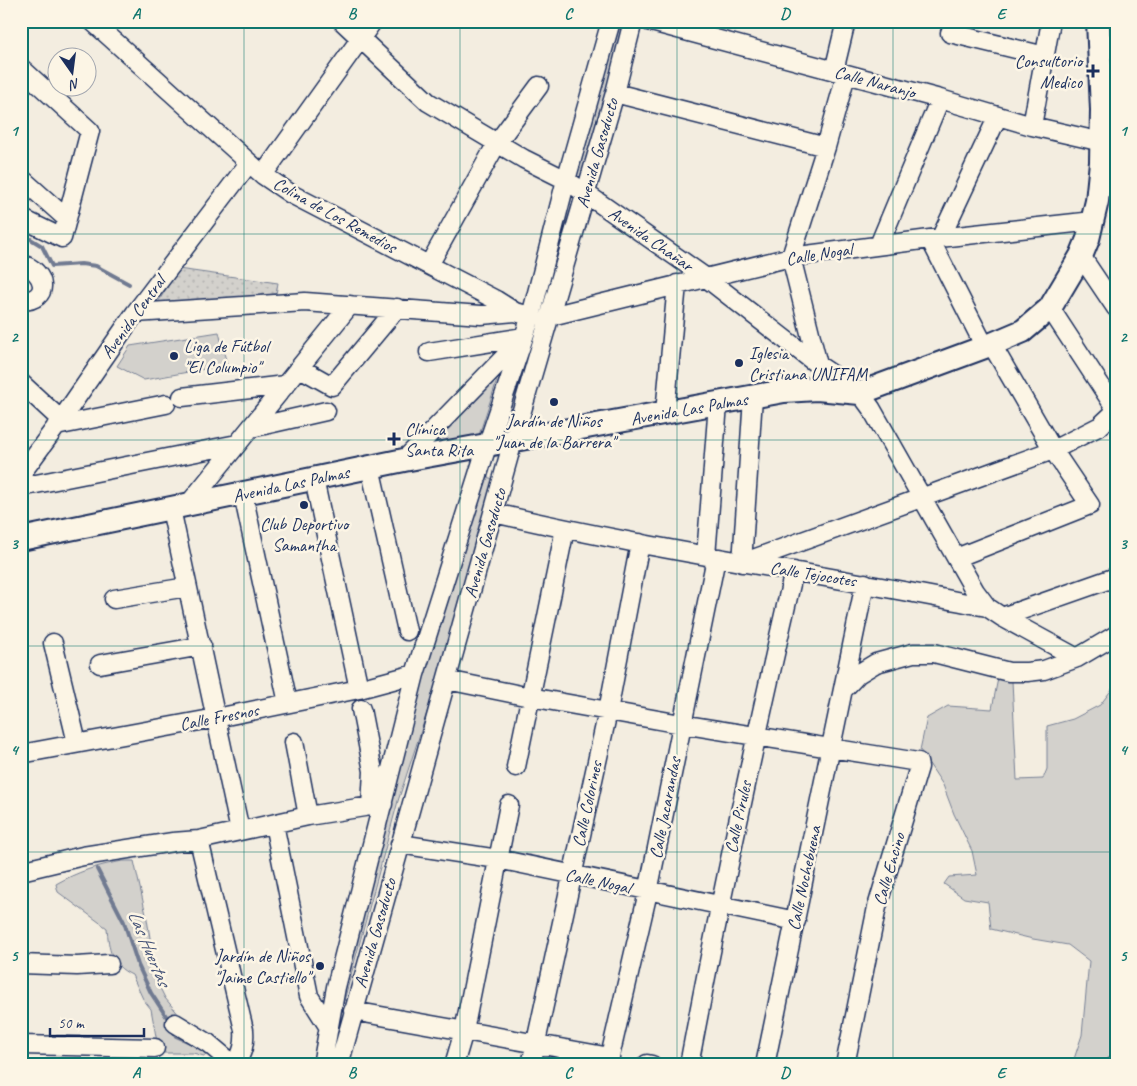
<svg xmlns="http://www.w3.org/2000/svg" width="1137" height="1086" viewBox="0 0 1137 1086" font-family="Caveat,sans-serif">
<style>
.grass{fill:#d3d1cc;stroke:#778095}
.park{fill:url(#park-dots);stroke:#778095}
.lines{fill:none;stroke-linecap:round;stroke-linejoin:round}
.stream{stroke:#707a91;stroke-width:4}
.minor-casing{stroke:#1b2f5e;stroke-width:21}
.major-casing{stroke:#1b2f5e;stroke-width:26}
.minor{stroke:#fcf5e5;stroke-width:18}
.major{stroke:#fcf5e5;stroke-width:22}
.grid{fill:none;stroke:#0f766e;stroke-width:1;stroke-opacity:0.55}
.poi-dot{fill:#1b2f5e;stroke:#fcf5e5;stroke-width:2}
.labels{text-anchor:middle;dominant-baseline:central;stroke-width:5;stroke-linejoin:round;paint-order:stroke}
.poi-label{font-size:18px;fill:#1b2f5e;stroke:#fcf5e5;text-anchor:start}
.street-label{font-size:18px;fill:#1b2f5e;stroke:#fcf5e5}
.water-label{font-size:19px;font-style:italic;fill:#465478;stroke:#fcf5e5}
.neatline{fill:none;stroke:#0f766e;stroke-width:2}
.grid-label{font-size:16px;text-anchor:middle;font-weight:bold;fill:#0f766e}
</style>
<defs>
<pattern id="park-dots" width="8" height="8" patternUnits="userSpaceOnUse" patternTransform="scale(1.25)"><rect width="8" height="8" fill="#d3d1cc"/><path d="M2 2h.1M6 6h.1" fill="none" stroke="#b5b4b2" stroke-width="1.8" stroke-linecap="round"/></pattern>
</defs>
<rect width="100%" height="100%" fill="#f3ede0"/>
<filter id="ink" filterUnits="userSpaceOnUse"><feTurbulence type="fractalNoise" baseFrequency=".02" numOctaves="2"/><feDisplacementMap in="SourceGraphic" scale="10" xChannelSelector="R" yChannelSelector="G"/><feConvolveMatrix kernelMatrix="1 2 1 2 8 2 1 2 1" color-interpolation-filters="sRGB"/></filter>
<g filter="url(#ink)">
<!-- grass -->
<path class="grass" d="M614,21H626L585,165L579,181L572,176Z
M569,191L577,197L507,437H497Z
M219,332L227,365L144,380L117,366L130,346Z
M503,362L479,435L419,448Z
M485,477L495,479L436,685L398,801L334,1038L326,1060L413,709L451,590Z
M998,678L1012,681L1017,780L1043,779L1047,769V726L1073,719L1100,705L1116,684V1065H1072L1082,1035L1089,961L1068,945L1033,939L991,929L988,902L964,898L944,884L949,877L977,875L972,851L954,814L943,785L920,750L927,718L948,706L992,709Z
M123,861H134L147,919L157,982L165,998L180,1016L221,1042L220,1046L212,1053L204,1056L193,1053H159L151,1009L143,999L132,975C110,965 109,949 107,928L58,892L56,884C77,872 98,865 123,861Z"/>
<!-- park -->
<path class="park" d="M178,269L278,283L276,294L227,298L219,303L157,304Z"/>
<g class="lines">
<!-- stream -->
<path class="stream" d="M21,233L42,246L52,266L81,264L96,266L129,284
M97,869L124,922L138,965L151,993L170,1022
M172,1029L176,1036L192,1043
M1104,1065L1116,1052"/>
<defs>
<path id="minor" d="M92,21L263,175L291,194L496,300L515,312L531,316
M342,21L428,102L524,159L566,180L585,193L705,277L818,365L860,393L871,408L975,591L987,607
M648,21L940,99L1032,126L1102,142
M950,33L1045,56
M1098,37L1116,51
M21,68L90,131L62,238L21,218
M834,71L846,21
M615,93L826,147
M1032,126L1051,21
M1101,162L1116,180
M263,175L373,21
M21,178L67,219
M941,237L998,116
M930,239L985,347
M879,245L940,99
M1081,256L1116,308
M21,264C47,271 51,301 21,301
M429,265L497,143L539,86
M1050,308L1116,409
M135,313L305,302L481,315L515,312
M551,316L791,257L930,239L1093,221
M429,352L524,337
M818,365L791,257L826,147L846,75
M300,368L332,386L397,308
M21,383L61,420
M182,397L285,385
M753,397L742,563L1053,450L1100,426L1116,411
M665,413L677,284
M56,426L166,404
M251,428L326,411
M404,460L521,340
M370,467L407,631
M21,474L61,420L135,313L249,163
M314,479L359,689
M21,487L237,444
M243,494L288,703
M188,505L350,305
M171,509L240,831
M494,513C657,551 823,574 987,607L1002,617L1077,658
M706,556L718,404
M956,558L1090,505L1053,450L992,345
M114,599L187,587
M1002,617L1116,577
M53,643L77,743
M100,664L202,646
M447,680L530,697L681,724L918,762L919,767L877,907L845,1065
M843,690L858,674L876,663L913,653H934L1009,672H1027L1044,670L1077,658L1116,635
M361,709L373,771L371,806
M294,742L308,816
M21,754L216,718L359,689L415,674
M516,767L565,529
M274,824L309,996L328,1026
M199,840L244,1030C245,1044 243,1052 235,1065
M400,844L498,859L796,921
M21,871L83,856L173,842L199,840L308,816L383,804
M21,964L77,966L109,964
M353,1011L610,1057
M175,1023L208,1043L234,1065
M21,1045L155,1048
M647,1064L652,1065
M322,1065L336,987L415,674L487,446L531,316L566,180L611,21
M339,1065L513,441L615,93L633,21
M454,1065L464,1031L509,805
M531,1065L608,711L640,543
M608,1065L648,892L716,558
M689,1065C720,899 756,735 794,571
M765,1065L865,583"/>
<path id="major" d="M21,539L404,460L784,391L817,389L860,393L990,345L1023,331L1050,308L1081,256L1088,239L1097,201L1101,162L1102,110L1098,21"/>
</defs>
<!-- minor casing -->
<use href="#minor" class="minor-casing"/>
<!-- major casing -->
<use href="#major" class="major-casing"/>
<!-- minor -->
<use href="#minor" class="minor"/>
<!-- major -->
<use href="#major" class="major"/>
</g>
</g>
<!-- grid -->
<path class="grid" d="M244,21V1065M460,21V1065M677,21V1065M893,21V1065M21,234H1116M21,440H1116M21,646H1116M21,852H1116"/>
<!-- markers -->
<g class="poi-dot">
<path d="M1090.5 63.5h5v5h5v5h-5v5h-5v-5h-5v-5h5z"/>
<circle cx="174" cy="356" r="5"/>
<circle cx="739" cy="363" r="5"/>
<circle cx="554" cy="402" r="5"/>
<path d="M391.5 431.5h5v5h5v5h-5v5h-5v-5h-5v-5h5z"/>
<circle cx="304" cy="505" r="5"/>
<circle cx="320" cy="966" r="5"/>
</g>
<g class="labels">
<!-- poi labels -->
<g class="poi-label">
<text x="1082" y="61" text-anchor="end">Consultorio<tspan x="1082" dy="21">Medico</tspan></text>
<text x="184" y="346">Liga de Fútbol<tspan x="184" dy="21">"El Columpio"</tspan></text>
<text x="749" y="353">Iglesia<tspan x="749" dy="21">Cristiana UNIFAM</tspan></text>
<text x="554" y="421" text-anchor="middle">Jardín de Niños<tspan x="554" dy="21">"Juan de la Barrera"</tspan></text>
<text x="405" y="429">Clínica<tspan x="405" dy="21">Santa Rita</tspan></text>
<text x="304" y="524" text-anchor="middle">Club Deportivo<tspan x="304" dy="21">Samantha</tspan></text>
<text x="310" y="956" text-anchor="end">Jardín de Niños<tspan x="310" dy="21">"Jaime Castiello"</tspan></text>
</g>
<!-- street labels -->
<g class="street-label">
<text transform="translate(875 82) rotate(15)">Calle Naranjo</text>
<text transform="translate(597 153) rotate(-74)">Avenida Gasoducto</text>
<text transform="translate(335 215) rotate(29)">Colina de Los Remedios</text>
<text transform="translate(651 239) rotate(35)">Avenida Chañar</text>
<text transform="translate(819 254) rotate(-9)">Calle Nogal</text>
<text transform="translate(133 317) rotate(-54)">Avenida Central</text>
<text transform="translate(689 409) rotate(-10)">Avenida Las Palmas</text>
<text transform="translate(291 484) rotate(-12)">Avenida Las Palmas</text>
<text transform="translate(485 543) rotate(-74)">Avenida Gasoducto</text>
<text transform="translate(813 574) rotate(9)">Calle Tejocotes</text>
<text transform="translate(219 717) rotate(-11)">Calle Fresnos</text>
<text transform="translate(587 804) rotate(-78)">Calle Colorines</text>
<text transform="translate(665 808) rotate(-79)">Calle Jacarandas</text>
<text transform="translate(738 817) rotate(-78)">Calle Pirules</text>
<text transform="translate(889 869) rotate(-74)">Calle Encino</text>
<text transform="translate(804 878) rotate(-78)">Calle Nochebuena</text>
<text transform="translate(598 881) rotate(12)">Calle Nogal</text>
<text transform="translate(375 933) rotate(-74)">Avenida Gasoducto</text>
</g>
<!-- water labels -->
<g class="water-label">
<text transform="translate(149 948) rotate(67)">Las Huertas</text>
</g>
</g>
<!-- margin -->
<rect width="1137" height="1086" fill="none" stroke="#fcf5e5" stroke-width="55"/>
<!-- north arrow -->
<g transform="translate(72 72) rotate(166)"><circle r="24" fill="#fcf5e5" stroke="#a2a6af"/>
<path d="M0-4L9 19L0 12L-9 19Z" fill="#1b2f5e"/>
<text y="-8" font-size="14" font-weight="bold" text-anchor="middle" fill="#1b2f5e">N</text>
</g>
<!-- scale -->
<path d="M50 1028v8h94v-8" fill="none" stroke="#1b2f5e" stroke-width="2.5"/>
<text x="58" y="1028" font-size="15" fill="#1b2f5e" stroke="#fcf5e5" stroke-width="4" paint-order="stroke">50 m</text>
<rect x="28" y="28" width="1082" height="1030" class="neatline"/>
<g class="grid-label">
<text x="136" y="19">A</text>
<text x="352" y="19">B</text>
<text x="568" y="19">C</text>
<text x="785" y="19">D</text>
<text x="1001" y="19">E</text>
<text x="14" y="136">1</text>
<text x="1123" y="136">1</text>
<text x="14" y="342">2</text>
<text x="1123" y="342">2</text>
<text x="14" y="549">3</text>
<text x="1123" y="549">3</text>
<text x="14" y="755">4</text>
<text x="1123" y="755">4</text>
<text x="14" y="961">5</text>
<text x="1123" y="961">5</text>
<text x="136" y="1078">A</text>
<text x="352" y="1078">B</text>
<text x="568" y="1078">C</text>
<text x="785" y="1078">D</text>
<text x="1001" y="1078">E</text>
</g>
</svg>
